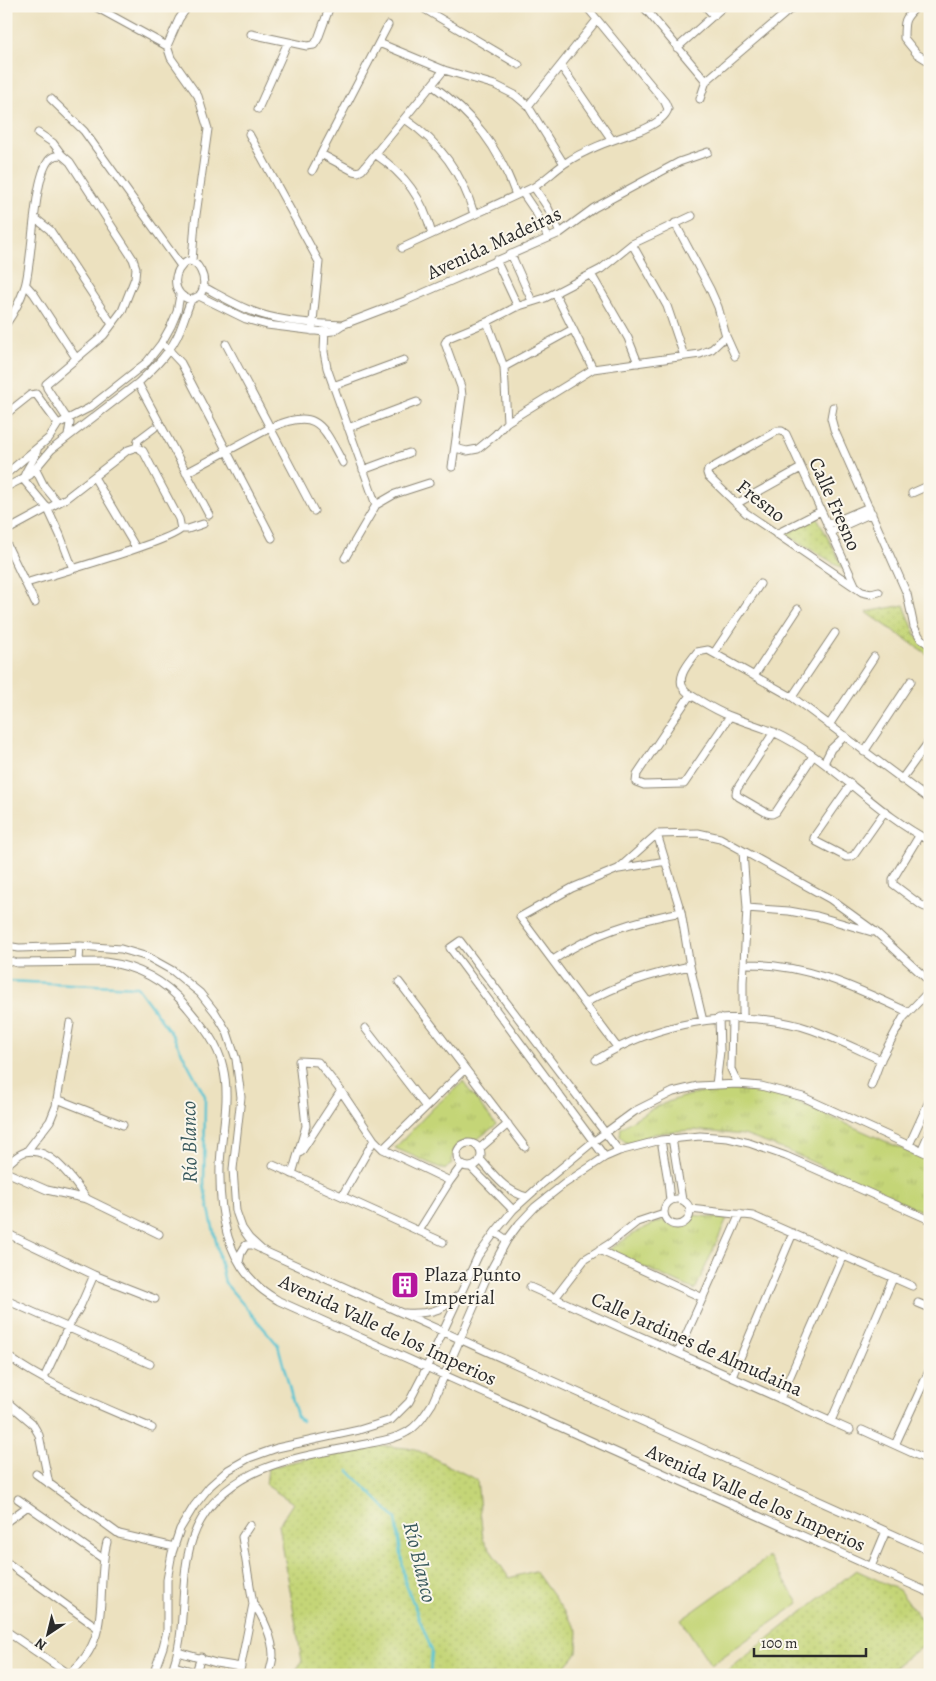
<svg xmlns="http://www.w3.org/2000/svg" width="936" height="1681" viewBox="0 0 936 1681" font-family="Alegreya,serif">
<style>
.grass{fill:url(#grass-dots);stroke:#788051}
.park{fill:url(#park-tufts);stroke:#788051}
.garden{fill:#c4d577;stroke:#788051}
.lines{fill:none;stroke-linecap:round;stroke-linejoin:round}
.stream{stroke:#59c4d3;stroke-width:2.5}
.street-casing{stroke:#8c8675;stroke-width:9}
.street{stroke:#fff;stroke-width:7}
.labels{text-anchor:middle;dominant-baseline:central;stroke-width:4;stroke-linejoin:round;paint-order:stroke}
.street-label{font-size:20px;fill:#2b2b2b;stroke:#fbf7ec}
.poi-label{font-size:20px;fill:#2b2b2b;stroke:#fbf7ec;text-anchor:start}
.water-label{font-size:21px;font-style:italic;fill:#39595d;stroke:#fbf7ec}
</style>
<defs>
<pattern id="grass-dots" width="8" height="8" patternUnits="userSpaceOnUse" patternTransform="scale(1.25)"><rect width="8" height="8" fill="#c4d577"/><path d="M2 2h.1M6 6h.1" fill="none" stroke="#a9b767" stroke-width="1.8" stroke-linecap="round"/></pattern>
<pattern id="park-tufts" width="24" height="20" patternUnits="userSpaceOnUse" patternTransform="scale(1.25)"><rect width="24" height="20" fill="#c4d577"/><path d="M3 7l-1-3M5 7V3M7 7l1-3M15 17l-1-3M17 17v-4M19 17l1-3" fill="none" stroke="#a9b767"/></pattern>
</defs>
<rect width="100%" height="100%" fill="#fbf7ec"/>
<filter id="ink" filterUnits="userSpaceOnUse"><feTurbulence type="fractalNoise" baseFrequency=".02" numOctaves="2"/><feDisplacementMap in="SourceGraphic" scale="10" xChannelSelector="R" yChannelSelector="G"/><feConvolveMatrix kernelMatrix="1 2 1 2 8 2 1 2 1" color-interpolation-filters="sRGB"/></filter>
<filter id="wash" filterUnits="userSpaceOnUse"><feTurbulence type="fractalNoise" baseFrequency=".0096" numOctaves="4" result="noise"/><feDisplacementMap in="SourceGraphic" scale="20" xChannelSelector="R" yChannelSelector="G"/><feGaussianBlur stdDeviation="1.12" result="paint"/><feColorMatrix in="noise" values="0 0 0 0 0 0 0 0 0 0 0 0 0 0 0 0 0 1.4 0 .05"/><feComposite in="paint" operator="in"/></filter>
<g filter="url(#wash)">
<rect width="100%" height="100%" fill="#ece1bf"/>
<!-- grass -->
<path class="grass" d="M817,517L844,569L785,534Z
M904,605L916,636L930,648V656L866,612Z
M367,1444L415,1449L477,1480L483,1539L509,1578L535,1571L578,1631L577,1653L558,1675H293L302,1661L279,1525L293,1503L266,1485L268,1468Z
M856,1570L899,1590L930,1632V1641L883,1675H722Z"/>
<!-- park -->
<path class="park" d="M463,1082L496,1125L475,1141C459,1137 452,1149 452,1163L445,1170L395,1148L433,1108Z
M732,1090L755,1091L788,1098L930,1161V1215L788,1151L744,1135L693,1130L679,1131L654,1134L630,1143L625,1142L620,1136L621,1128C656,1103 689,1091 732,1090Z
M693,1215L727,1219L695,1290L608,1251C626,1238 643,1227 664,1220C676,1231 685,1229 693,1215Z"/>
<!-- garden -->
<path class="garden" d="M769,1557L799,1603L711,1665L681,1620Z"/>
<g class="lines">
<!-- stream -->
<path class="stream" d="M6,981L137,987L173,1036L205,1096L204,1186L225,1283L278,1345L297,1416L302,1421
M349,1471L396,1519L405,1582L432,1651L430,1675"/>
</g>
</g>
<g filter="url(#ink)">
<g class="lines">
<defs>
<path id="street" d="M94,6L167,46
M188,6L179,19L167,46L171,58L198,96L208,129L195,222L192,261
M422,6L426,10L519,65
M643,6L706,81
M705,6L714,16
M776,6L786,13
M917,6C904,19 904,20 904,38L917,54L930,62
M251,34L307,46L314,45L318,39L330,6
M379,43L444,70L495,85L515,95L528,106L564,164
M677,48L724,6
M561,66L612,140
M432,85C474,115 498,146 516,195
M51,99L84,131L181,266
M700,99L706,81L794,6
M528,106L596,21
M258,109L288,42
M405,119C440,143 462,173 474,214
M38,133L53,143L62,155
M249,134L319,262L312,331
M321,154L353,171L358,172L362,170L444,70
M375,154C405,174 423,199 432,234
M312,171L388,25
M534,187L548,208L560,233
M522,192L537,214L548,238
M35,218L50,230L112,324
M675,223L710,289L718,307L726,336L735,356
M632,244L667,306L684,356
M402,248L534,187C545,180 554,171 564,164C587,148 616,139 642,130C651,126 665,119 668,109L665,102L586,6
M511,254L532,301
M496,260L518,307
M188,261C199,261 206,278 203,288C203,291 201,293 199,296L191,300C171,295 171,270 188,261Z
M591,274L628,338L638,363
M26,285L34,294L76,358
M204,287C219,295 234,304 249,310C278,322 312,323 342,325
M555,293L593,369
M199,296L246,319L267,325L324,332L333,331L342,325L405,301L560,233L594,208L679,162L708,152
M487,322L504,367L507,422
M6,324C14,313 21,299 25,286C33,261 33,172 51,158C55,155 58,155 62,155L70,162L133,259L136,268L135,278L122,311L104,335L46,384L47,388L70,423L68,436
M325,325L324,352L327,368L376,505
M226,344L314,511
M166,347L181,363L272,538
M504,367L573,329
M138,383L209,515
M333,386L404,360
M833,407L831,418L834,429L907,594L914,627L921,639L930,645
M6,414L30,395L36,394L58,424
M348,428L417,402
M137,447L143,451L179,519L181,529
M137,447L138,440L154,428
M455,448L467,451L478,449L495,435L507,422L593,369L700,354L712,349L726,336
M37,450C34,461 26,468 23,479L48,509L60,535L73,569
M452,467L462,396L461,387L445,343L448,338L487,322L516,307L545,298L601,269L632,244L692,216
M36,470L44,486L58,503
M363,470L409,453
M186,473L270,428C318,407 322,425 343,463
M6,474L49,438L58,424L89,408L147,362L161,344L171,326L177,312L180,295
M94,477L136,548
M6,487L30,475L51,450L138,383C154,368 172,351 180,330C184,320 187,310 191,300
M912,493L930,485
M736,504L801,468
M827,525L869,507
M6,531L65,499L128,450L137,447
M830,532L872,513
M776,534L821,511
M6,543L35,603
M345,558L376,505L395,494L429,483
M26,583C48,576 172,541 181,529H188L203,524
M856,587L786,434L782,431H777L708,470L707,473L708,476L746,513L862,592L871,594L879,592
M714,653L760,584
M754,676L798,609
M690,695L637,774L636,782L644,785L684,784L730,716
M792,697L835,633
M829,725L874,657
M774,732L737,789L736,794L739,797L767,813L772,814L776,812L813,756
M864,752L911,681
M824,763L831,749L845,736
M901,780L930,740
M851,784L816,834L814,838L817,842L846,857H850L854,855L885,811
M930,800L792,697L708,650L697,652C690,662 675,677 684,689C688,694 694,697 699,700C709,706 719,712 730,716C744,722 759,726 773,732C832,759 873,812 930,841
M657,834L698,833L720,838L830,899L877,933L930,982
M657,834L681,912L690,966L703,1021
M919,836L893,879V884L921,905L925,907L930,905
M619,869L666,861
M747,908L789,911L817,916L872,932
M6,946L19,948L80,946L121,949L148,957L173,971L200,993L215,1012L227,1032L236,1059L241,1097L233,1169L236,1211L242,1228L249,1238L262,1250L930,1551
M6,960L17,963L105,962C137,966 165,981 186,1006C201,1024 218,1043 223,1067C231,1100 221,1133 220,1166C219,1205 225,1254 255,1283C262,1291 271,1296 279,1301L930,1593
M553,960C593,933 634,921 681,912
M79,961L80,946
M744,964C804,963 855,987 908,1012
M399,982L525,1147
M585,1003C618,984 652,974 690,966
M732,1019L731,1069L738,1084
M743,1019V982L747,908L743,852
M365,1028L426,1107
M617,1047L520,917L572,888L618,869L657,834
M596,1060C656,1023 731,1008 800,1026C828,1034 854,1048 881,1060
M716,1085L720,1051L719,1018
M871,1086L881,1059L903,1018L930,990
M57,1099L123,1125
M672,1138L682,1200
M661,1140L668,1181L670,1201
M457 1155a12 12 0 1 1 24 0a12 12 0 1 1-24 0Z
M909,1145L930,1099
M383,1149L465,1069
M479,1149L508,1124
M27,1151L50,1121L56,1106L70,1023
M921,1151L930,1131
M301,1152L341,1091
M605,1157L450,948L460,941L619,1151
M480,1159C494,1175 506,1192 527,1197
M6,1165C12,1161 18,1154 25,1152C51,1145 74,1182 87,1199
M273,1165L443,1242
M471,1167L513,1210
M6,1172L47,1190L87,1199L159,1234
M292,1174L306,1126L299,1061L318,1062L341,1091L374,1140L383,1149L450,1181
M342,1196L374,1140
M664 1212a13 13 0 1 1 26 0a13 13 0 1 1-26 0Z
M690,1209L753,1216L912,1286
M419,1231L450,1181L462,1165
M495,1232L507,1240
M6,1233L94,1275L155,1299
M599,1250L703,1298
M239,1262L241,1253L246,1245H253L259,1248
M530,1287L850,1430
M555,1298L585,1259L609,1244L637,1222L664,1213
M6,1300L150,1364
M918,1303L930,1308
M405,1313C424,1314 444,1312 457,1296
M678,1353L740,1214
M6,1355C48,1386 104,1407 152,1428
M732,1377L793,1233
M44,1378L68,1327L79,1309L94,1275
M780,1399L843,1255
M6,1401L32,1423L39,1435L49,1484
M831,1421L893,1278
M862,1430L930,1461
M895,1445L930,1369
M36,1474L119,1534L174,1547
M18,1499L102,1558
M6,1522L28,1506
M6,1562L98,1628
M871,1567L886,1531
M253,1604C263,1615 273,1640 273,1655C273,1661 270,1669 269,1675
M6,1631L69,1674
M178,1652L216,1663L241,1667
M174,1666L205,1675
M196,1672L201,1657
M68,1675C115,1637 94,1592 107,1542
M153,1675L163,1647L167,1631V1580L172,1553L180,1529L194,1506L210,1486L228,1470L249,1458L277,1448L359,1430L391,1420L409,1402L423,1375L478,1256L495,1232L513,1210L543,1183L594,1141L635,1111L673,1092L698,1086L738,1084L761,1086L803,1097L930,1155
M170,1675C192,1625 173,1568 201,1520C233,1465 299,1457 356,1446C372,1442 392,1441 407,1432C418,1426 425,1414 432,1404L486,1279L507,1240L519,1224L535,1207L564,1184L605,1157L619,1151L661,1140L700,1136L728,1138L749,1143L786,1156L930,1220
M239,1675L253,1604L242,1537L250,1525"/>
</defs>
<!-- street casing -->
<use href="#street" class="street-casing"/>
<!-- street -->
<use href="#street" class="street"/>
</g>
</g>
<!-- icons -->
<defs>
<symbol id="building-square" viewBox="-11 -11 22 22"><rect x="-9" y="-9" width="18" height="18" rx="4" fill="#b5179e" stroke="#fbf7ec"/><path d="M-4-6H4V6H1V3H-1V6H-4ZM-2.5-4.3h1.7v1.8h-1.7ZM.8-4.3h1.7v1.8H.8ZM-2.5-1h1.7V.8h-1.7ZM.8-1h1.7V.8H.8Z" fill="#fff"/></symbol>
</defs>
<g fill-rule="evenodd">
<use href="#building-square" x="389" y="1269" width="32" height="32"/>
</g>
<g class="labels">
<!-- street labels -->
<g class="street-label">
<text transform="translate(494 243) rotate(-25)">Avenida Madeiras</text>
<text transform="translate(761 501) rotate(38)">Fresno</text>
<text transform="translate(835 504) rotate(66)">Calle Fresno</text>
<text transform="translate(388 1330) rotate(25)">Avenida Valle de los Imperios</text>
<text transform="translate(697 1344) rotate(24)">Calle Jardines de Almudaina</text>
<text transform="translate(756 1498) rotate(24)">Avenida Valle de los Imperios</text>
</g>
<!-- poi labels -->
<g class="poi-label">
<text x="424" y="1274">Plaza Punto<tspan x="424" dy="23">Imperial</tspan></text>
</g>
<!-- water labels -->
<g class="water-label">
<text transform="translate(189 1142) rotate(-91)">Río Blanco</text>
<text transform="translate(420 1562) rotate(76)">Río Blanco</text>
</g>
</g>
<!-- margin -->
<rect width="936" height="1681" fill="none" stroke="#fbf7ec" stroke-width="25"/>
<!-- north arrow -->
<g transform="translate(48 1634) rotate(215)" stroke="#fbf7ec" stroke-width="4" paint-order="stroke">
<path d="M0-4L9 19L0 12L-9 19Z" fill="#2b2b2b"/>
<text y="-8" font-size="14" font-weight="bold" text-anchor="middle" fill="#2b2b2b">N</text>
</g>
<!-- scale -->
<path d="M754 1648v8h112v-8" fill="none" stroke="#2b2b2b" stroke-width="2.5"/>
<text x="761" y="1648" font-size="15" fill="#2b2b2b" stroke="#fbf7ec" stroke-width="4" paint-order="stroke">100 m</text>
</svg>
